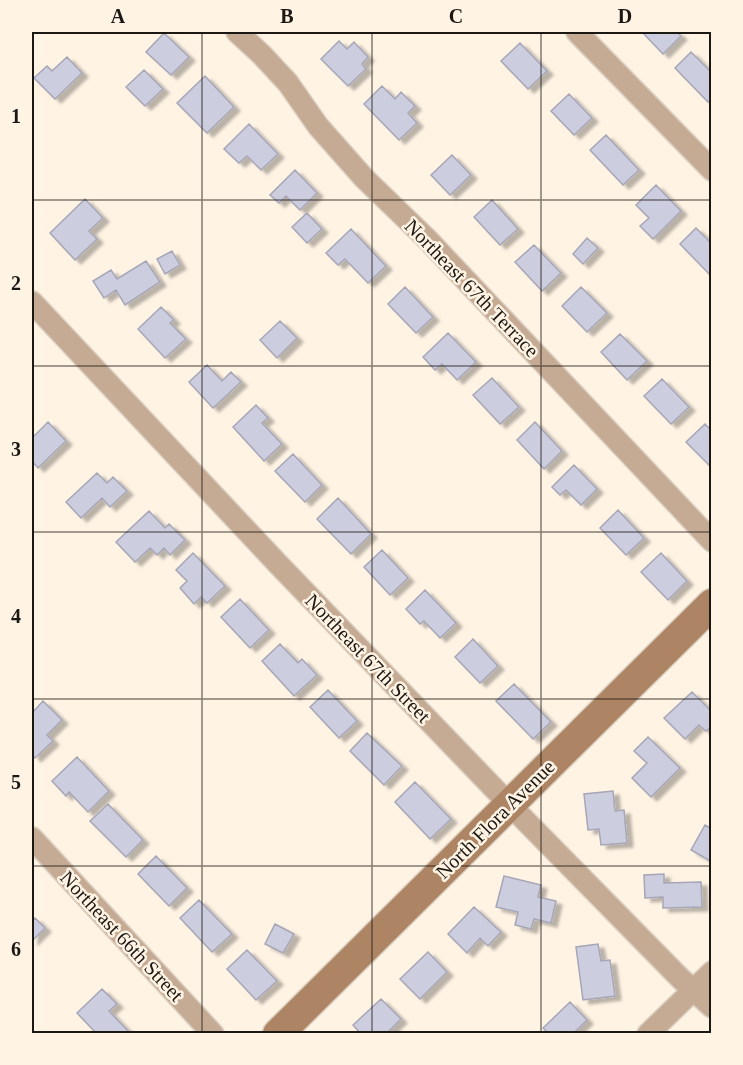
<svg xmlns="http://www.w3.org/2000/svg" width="743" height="1065" viewBox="0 0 743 1065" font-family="'Times New Roman',serif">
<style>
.building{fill:#cccdde;stroke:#a6a6b6;stroke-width:1.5;filter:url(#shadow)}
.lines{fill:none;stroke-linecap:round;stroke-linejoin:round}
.street-casing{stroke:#dbd0c2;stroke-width:24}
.secondary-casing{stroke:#dbd0c2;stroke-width:33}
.street{stroke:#c5aa94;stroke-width:21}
.secondary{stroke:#ad8564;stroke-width:30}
.grid{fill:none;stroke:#1b1712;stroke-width:1.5;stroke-opacity:0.55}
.labels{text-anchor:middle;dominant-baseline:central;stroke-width:5;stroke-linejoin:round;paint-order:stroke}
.street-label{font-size:20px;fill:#1b1712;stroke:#fff3e4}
.neatline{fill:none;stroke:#1b1712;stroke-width:2}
.grid-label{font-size:20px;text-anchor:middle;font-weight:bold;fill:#1b1712}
</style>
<defs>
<filter id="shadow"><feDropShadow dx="6" dy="4" stdDeviation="1.5" flood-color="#0004"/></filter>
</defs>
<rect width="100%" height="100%" fill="#fff3e4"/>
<!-- building -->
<path class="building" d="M642,32H677L681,36L663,54Z
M164,33L189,57L171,75L146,52Z
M339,41L347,49L354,42L368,57L362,64L366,69L348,86L321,59Z
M520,43L547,71L528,89L501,61Z
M691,52L712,73V99L708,102L675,68Z
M67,57L82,73L55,99L34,78L47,66L52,71Z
M144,70L163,89L145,106L126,87Z
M205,76L234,107L207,133L177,103Z
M382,86L395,99L401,92L415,106L408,113L417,123L399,140L364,104Z
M569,94L592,118L574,135L551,111Z
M249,124L278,154L261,170L247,156L239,163L224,149Z
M606,135L639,170L623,185L590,150Z
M452,155L471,175L450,195L431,175Z
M295,170L317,193L300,210L286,196L279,203L270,195Z
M656,185L681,211L653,239L640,226L649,218L636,205Z
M85,199L103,218L89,231L97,239L75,260L50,233Z
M492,200L518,229L500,245L474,217Z
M307,213L322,229L307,243L292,227Z
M696,228L712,244V277L680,244Z
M351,229L386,266L368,283L345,259L338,265L326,253Z
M587,238L598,248L583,264L573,254Z
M534,245L561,273L542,291L515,262Z
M172,251L180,265L165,274L157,259Z
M146,261L160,282L125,305L116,290L104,298L93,281L111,270L117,279Z
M405,287L433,317L416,333L388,304Z
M581,287L607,313L587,332L562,306Z
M161,307L174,320L170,323L186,339L165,358L138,329Z
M280,321L297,338L277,358L260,340Z
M448,333L476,362L457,380L442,364L435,370L423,357Z
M620,334L647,361L627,380L601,352Z
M207,365L222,381L231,372L241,382L213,408L189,382Z
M492,378L519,407L500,424L473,395Z
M662,379L689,407L671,424L644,396Z
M256,405L268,418L262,423L282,444L264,461L233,427Z
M48,422L66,441L38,468L32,461V438Z
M535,422L562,451L544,469L517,440Z
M705,424L712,431V468L686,442Z
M293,454L322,485L305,502L275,471Z
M574,465L597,489L581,505L566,490L560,495L552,487Z
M97,473L107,483L113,477L127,491L110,507L102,498L81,518L66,502Z
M338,498L371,534L351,554L317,519Z
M618,510L644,538L626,555L600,528Z
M149,511L165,528L169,524L185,540L170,555L164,548L157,555L150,548L135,562L116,542Z
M382,550L408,578L390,595L364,567Z
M193,553L225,586L207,603L201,597L194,604L180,588L187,581L176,570Z
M661,553L687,581L668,600L641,572Z
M425,590L456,623L440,638L424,621L420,624L406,609Z
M240,599L269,630L250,648L221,617Z
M473,639L498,666L480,683L455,657Z
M280,644L298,663L302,659L317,675L294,696L262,661Z
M514,684L551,722L533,739L496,701Z
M328,690L357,721L339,738L310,707Z
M692,692L712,712V726L706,731L699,725L685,739L664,718Z
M43,701L62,720L47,735L53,741L35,758L32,754V713Z
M367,733L402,766L384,785L350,751Z
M648,737L680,768L651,797L632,778L647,763L634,751Z
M77,757L109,791L88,812L69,792L66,796L52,781Z
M415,782L451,819L430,839L395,802Z
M613,791L615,811L624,810L627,843L601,845L599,829L588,830L584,794Z
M108,804L143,840L126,857L90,821Z
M705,825L712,829V862L691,850Z
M156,856L187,888L169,906L138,874Z
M664,874V883L701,882L702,907L663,908V897L645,898L644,875Z
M504,876L541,885L538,897L556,901L551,923L534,919L531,929L515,925L518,912L496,907Z
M199,900L232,934L212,952L180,918Z
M474,907L501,932L488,946L480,938L467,953L448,934Z
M35,918L45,928L32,941V921Z
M275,924L294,934L283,953L265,944Z
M598,944L601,961L610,960L615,996L583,1000L576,947Z
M247,950L277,981L256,1000L227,969Z
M428,952L447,972L420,999L400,979Z
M102,989L117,1004L109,1011L131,1034H97L77,1013Z
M381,999L401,1019L386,1034H361L353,1025Z
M570,1002L587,1020L573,1034H549L543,1028Z"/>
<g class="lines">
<defs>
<path id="street" d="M237,32L262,55L288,83L318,126L364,178L427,239L712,541
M577,32L712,170
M32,302L278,564L510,805L681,979L712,1007
M32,838L213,1034
M648,1034L712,972"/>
<path id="secondary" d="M278,1034L712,604"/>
</defs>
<!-- street casing -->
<use href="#street" class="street-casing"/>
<!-- secondary casing -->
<use href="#secondary" class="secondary-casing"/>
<!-- street -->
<use href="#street" class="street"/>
<!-- secondary -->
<use href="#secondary" class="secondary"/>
</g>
<!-- grid -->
<path class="grid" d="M202,32V1034M372,32V1034M541,32V1034M32,200H712M32,366H712M32,532H712M32,699H712M32,866H712"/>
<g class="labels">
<!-- street labels -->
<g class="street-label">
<text transform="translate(472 288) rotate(46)">Northeast 67th Terrace</text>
<text transform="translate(368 658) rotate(46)">Northeast 67th Street</text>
<text transform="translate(495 819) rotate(-45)">North Flora Avenue</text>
<text transform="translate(122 936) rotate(47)">Northeast 66th Street</text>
</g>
</g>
<!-- border -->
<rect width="743" height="1065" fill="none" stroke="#fff3e4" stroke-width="66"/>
<rect x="33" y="33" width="677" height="999" class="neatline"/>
<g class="grid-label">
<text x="118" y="23">A</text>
<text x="287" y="23">B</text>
<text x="456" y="23">C</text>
<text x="625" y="23">D</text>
<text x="16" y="123">1</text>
<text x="16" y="290">2</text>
<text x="16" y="456">3</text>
<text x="16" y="623">4</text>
<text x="16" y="789">5</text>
<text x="16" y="956">6</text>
</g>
</svg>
